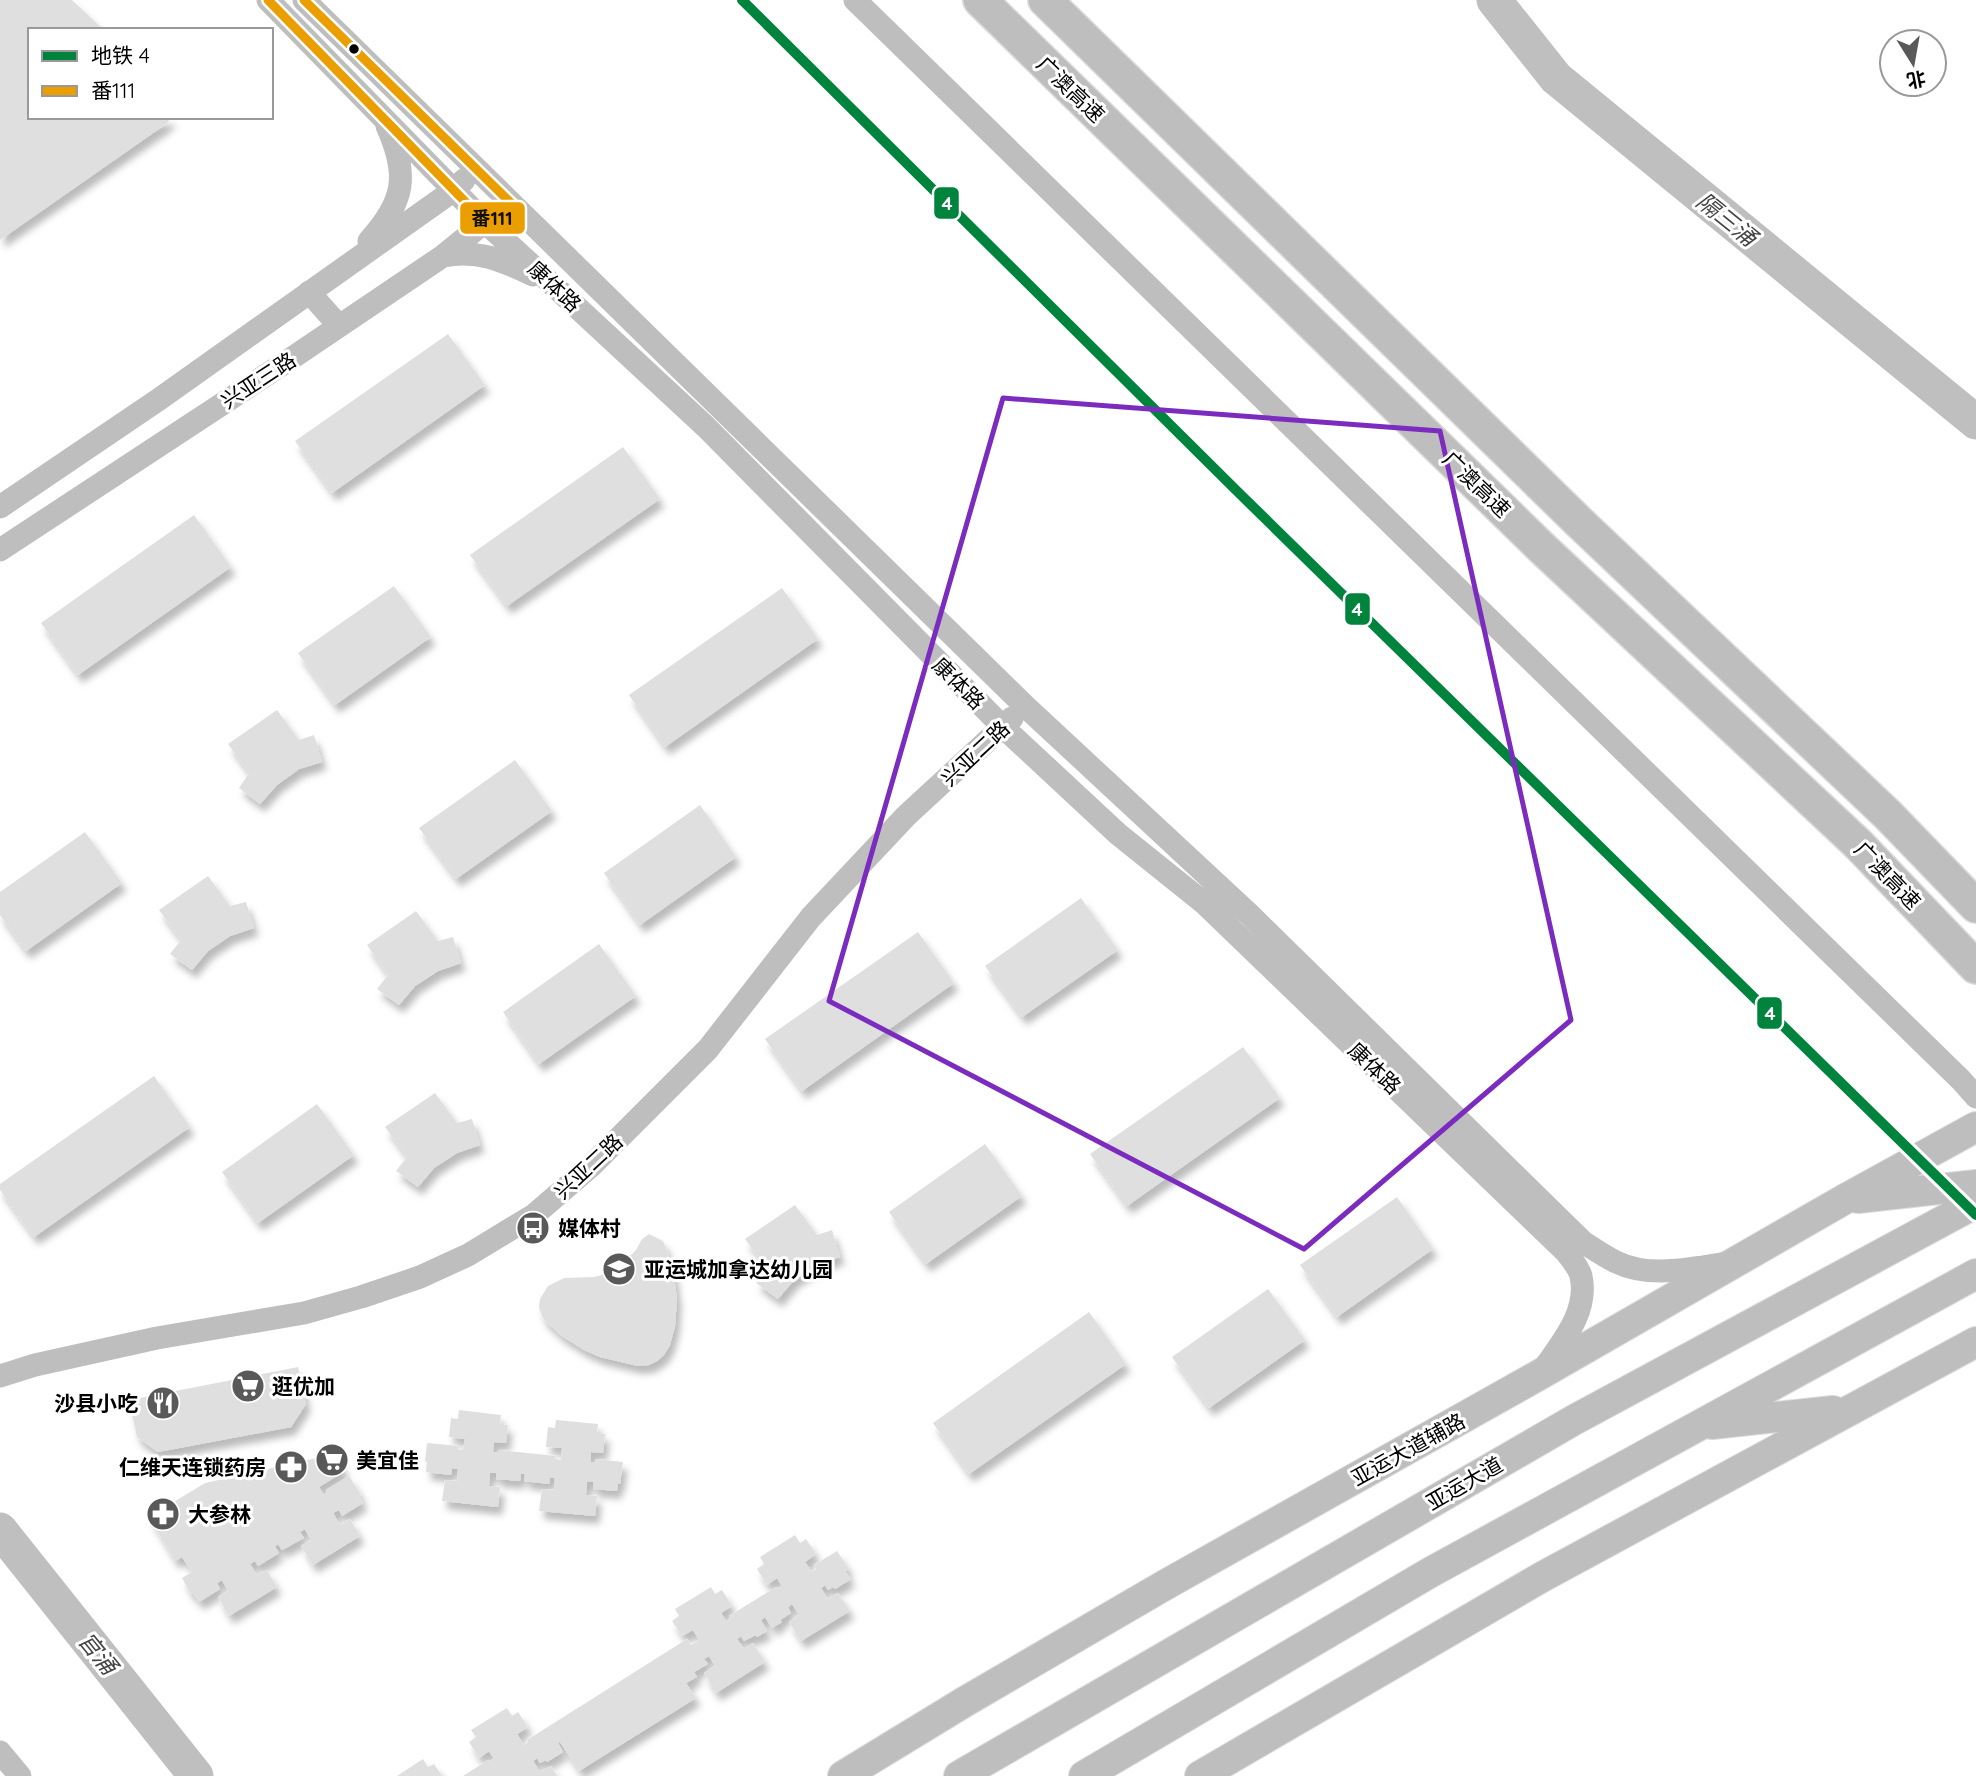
<svg xmlns="http://www.w3.org/2000/svg" width="1976" height="1776" viewBox="0 0 1976 1776" font-family="Quicksand,'Noto Sans SC',sans-serif">
<style>
.lines{fill:none;stroke-linecap:round;stroke-linejoin:round}
.river{stroke:#bfbfbf;stroke-width:35}
.building{fill:#dfdfdf;filter:url(#shadow)}
.major-casing{stroke:#dbdbdb;stroke-width:32}
.highway-casing{stroke:#dbdbdb;stroke-width:36}
.minor{stroke:#bebebe;stroke-width:23}
.major{stroke:#bebebe;stroke-width:30}
.highway{stroke:#bebebe;stroke-width:33}
.bus-1-casing{stroke:#fff;stroke-width:14}
.bus-1{stroke:#eb9e00;stroke-width:9}
.metro-1-casing{stroke:#fff;stroke-width:16}
.metro-1{stroke:#00843d;stroke-width:10}
.marked{fill:none;stroke:#7b2cbf;stroke-width:5;stroke-linejoin:round}
.bus-dot{fill:#000;stroke:#fff;stroke-width:2.5}
.labels{text-anchor:middle;dominant-baseline:central;stroke-width:6;stroke-linejoin:round;paint-order:stroke}
.street-label{font-size:21px;fill:#000;stroke:#fff}
.poi-label{font-size:21px;font-weight:bold;fill:#000;stroke:#fff;text-anchor:start}
.water-label{font-size:23px;font-style:italic;fill:#444;stroke:#fff}
.line-badge{stroke:#fff;stroke-width:2.5}
.badge-label{font-size:19px;text-anchor:middle;font-weight:bold;fill:#fff}
.pale-badge-label{font-size:19px;text-anchor:middle;font-weight:bold;fill:#111}
</style>
<defs>
<filter id="shadow"><feDropShadow dx="4.5" dy="8" stdDeviation="3.5" flood-color="#0004"/></filter>
</defs>
<rect width="100%" height="100%" fill="#fff"/>
<g class="lines">
<!-- river -->
<path class="river" d="M1494,0L1556,78L1976,422
M0,1530L196,1776"/>
</g>
<!-- building -->
<path class="building" d="M0,0H72L104,30H30V117H172L166,124L0,240Z
M448,334L485,385L332,493L295,441Z
M623,447L660,499L507,606L470,555Z
M194,515L231,567L78,675L41,623Z
M394,586L431,637L335,705L298,653Z
M782,588L818,639L665,747L629,695Z
M277,710L299,740L314,735L322,762L299,769L277,785L260,804L239,788L249,773L228,744Z
M515,760L552,811L456,879L419,828Z
M700,805L736,857L640,925L604,873Z
M85,832L122,883L26,951L0,915V892Z
M208,876L230,906L246,902L254,928L230,936L208,951L192,970L170,954L181,940L159,910Z
M1081,898L1118,950L1022,1017L985,966Z
M416,911L438,941L453,937L461,963L438,971L415,986L399,1005L377,989L388,975L367,945Z
M918,932L954,983L802,1091L765,1039Z
M599,944L636,996L539,1064L503,1012Z
M1243,1047L1280,1098L1127,1206L1090,1154Z
M154,1076L190,1127L34,1237L0,1190V1184Z
M435,1093L457,1123L472,1119L480,1145L457,1153L434,1168L418,1187L396,1171L407,1157L385,1127Z
M317,1104L354,1155L258,1223L222,1172Z
M985,1144L1022,1196L926,1264L889,1212Z
M1397,1197L1433,1249L1337,1317L1300,1265Z
M795,1205L817,1235L832,1230L840,1257L817,1265L794,1280L778,1299L756,1283L767,1269L745,1239Z
M649,1234L663,1241L668,1253L674,1277L677,1299L675,1326L670,1345L664,1355L657,1361L649,1365L638,1366L600,1357L584,1350L562,1336L544,1320L539,1308L540,1299L548,1286L564,1278L594,1277L609,1273L623,1263L636,1250L642,1239Z
M1268,1289L1305,1340L1209,1408L1172,1357Z
M1089,1312L1126,1364L969,1474L933,1423Z
M298,1367L306,1404L291,1427L158,1452L137,1437L129,1400Z
M459,1410L501,1415L500,1424L508,1425L506,1443L494,1442L493,1452L498,1453V1450L556,1456L555,1459L561,1460L562,1448L546,1447L548,1427L555,1428L556,1420L598,1424L597,1433L605,1434L603,1453L591,1452V1462H595L596,1459L623,1462L620,1484L618,1483L617,1491L593,1489V1482H587L586,1495L597,1496L595,1516L539,1511L542,1489L554,1490L555,1478H550L549,1484L524,1481L525,1474H521L520,1481L496,1479V1473H490L489,1486L500,1487L498,1507L442,1501L445,1480L457,1481L458,1469L452,1468L451,1475L426,1472L427,1462L425,1461L427,1443L459,1446L458,1450H463L465,1439L449,1437L451,1418L458,1419Z
M335,1454L345,1471L319,1487L324,1495L327,1493L326,1490L349,1476L361,1495L359,1496L363,1503L342,1516L339,1510L333,1513L340,1525L350,1519L360,1536L313,1565L301,1546L311,1540L305,1529L300,1532L304,1538L282,1550L278,1544L275,1547L279,1553L258,1566L255,1561L250,1564L257,1575L267,1570L277,1587L229,1616L218,1597L228,1591L222,1580L217,1583L220,1589L199,1602L193,1593L191,1594L182,1578L192,1572L182,1557L175,1561L149,1517L205,1483Z
M795,1535L800,1543L806,1539L816,1554L805,1562L812,1572L816,1569L814,1565L837,1551L849,1569L845,1571L851,1579L835,1589L833,1587L828,1590L825,1585L821,1588L828,1599L838,1593L850,1611L801,1641L789,1622L799,1615L792,1604L788,1607L791,1613L780,1620L782,1622L772,1628L765,1617L761,1620L767,1631L757,1637L756,1635L744,1641L741,1636L737,1639L744,1649L753,1643L765,1662L716,1693L704,1673L715,1666L709,1656L704,1659L708,1664L694,1672L697,1677L686,1683L696,1698L579,1771L560,1742L558,1743L563,1752L547,1762L546,1760L540,1763L537,1758L533,1761L540,1772L551,1766L557,1776H463L488,1760L489,1761L494,1759L489,1751L479,1758L469,1742L476,1737L471,1730L507,1708L512,1716L518,1712L528,1727L517,1734L524,1745L528,1742L527,1740L687,1639L691,1645L699,1640L693,1630L682,1636L672,1621L679,1616L675,1609L711,1587L715,1594L722,1590L732,1606L721,1613L727,1622L731,1619L729,1616L776,1587L777,1589L782,1586L777,1578L767,1585L757,1569L764,1564L760,1557Z
M423,1759L428,1767L434,1764L442,1776H397Z"/>
<g class="lines">
<defs>
<path id="major" d="M1858,1198L1976,1185
M1712,1424L1833,1411
M843,1776L966,1701L1165,1585L1539,1375L1845,1199L1976,1127
M959,1776L1574,1420L1976,1203
M1084,1776L1431,1572L1976,1274
M1200,1776L1542,1577L1976,1342"/>
<path id="highway" d="M980,0L1542,548L1858,844L1976,967
M1045,0L1579,522L1888,815L1976,906"/>
</defs>
<!-- major casing -->
<use href="#major" class="major-casing"/>
<!-- highway casing -->
<use href="#highway" class="highway-casing"/>
<!-- minor -->
<path class="minor" d="M268,0L485,222L706,427L1003,727L1118,834L1204,903L1567,1253C1572,1260 1579,1268 1581,1276C1589,1312 1561,1343 1543,1370
M304,0L1025,706L1250,915L1583,1242C1594,1249 1604,1256 1616,1262C1649,1278 1688,1269 1723,1264
M855,0L1961,1080L1976,1097
M369,241C405,201 409,175 387,126
M443,256C477,249 502,260 533,275
M309,292L339,326
M0,507L158,400L454,190L464,180
M0,550L289,360L443,256L485,222L496,216
M0,1376L35,1365L157,1338L304,1313L361,1297L420,1277L468,1255L534,1215L591,1166L708,1049L811,917L906,816L1012,718
M0,1752L20,1776"/>
<!-- major -->
<use href="#major" class="major"/>
<!-- highway -->
<use href="#highway" class="highway"/>
<defs>
<path id="bus-1" d="M268,0L485,222L514,206L304,0"/>
</defs>
<!-- bus-1 casing -->
<use href="#bus-1" class="bus-1-casing"/>
<!-- bus-1 -->
<use href="#bus-1" class="bus-1"/>
<defs>
<path id="metro-1" d="M742,0L1240,494L1976,1215"/>
</defs>
<!-- metro-1 casing -->
<use href="#metro-1" class="metro-1-casing"/>
<!-- metro-1 -->
<use href="#metro-1" class="metro-1"/>
</g>
<!-- marked area -->
<path class="marked" d="M1003,398L1440,431L1571,1020L1304,1249L829,1001Z"/>
<!-- icons -->
<defs>
<symbol id="bus-disc" viewBox="-11 -11 22 22"><circle r="9.5" fill="#595959" stroke="#fff"/><path d="M-5-6H5V4H4V6H2V4H-2V6H-4V4H-5ZM-3.5-4V0h7V-4ZM-3.5 1.2v1.5H-2V1.2ZM2 1.2v1.5H3.5V1.2Z" fill="#fff"/></symbol>
<symbol id="school-disc" viewBox="-11 -11 22 22"><circle r="9.5" fill="#595959" stroke="#fff"/><path d="M0-5L7-2L0 1L-7-2ZM-4 1L0 2.5L4 1V4Q0 6-4 4Z" fill="#fff"/></symbol>
<symbol id="supermarket-disc" viewBox="-11 -11 22 22"><circle r="9.5" fill="#595959" stroke="#fff"/><path d="M-6-5.5h2.5l.6 2H6L4.5 2H-2.5L-4.4-4H-6ZM-1.5 3.2a1.3 1.3 0 1 0 .1 0ZM3 3.2a1.3 1.3 0 1 0 .1 0Z" fill="#fff"/></symbol>
<symbol id="restaurant-disc" viewBox="-11 -11 22 22"><circle r="9.5" fill="#595959" stroke="#fff"/><path d="M-5-6h1v4h1v-4h1v4h1v-4h1v5L-1.5 .5V6h-2V.5L-5-1ZM5-6V6H3V1.5H1.5Q1.5-4 5-6Z" fill="#fff"/></symbol>
<symbol id="pharmacy-disc" viewBox="-11 -11 22 22"><circle r="9.5" fill="#595959" stroke="#fff"/><path d="M-2-6h4v4h4v4h-4v4h-4v-4h-4v-4h4Z" fill="#fff"/></symbol>
</defs>
<g fill-rule="evenodd">
<use href="#bus-disc" x="514" y="1209" width="38" height="38"/>
<use href="#school-disc" x="600" y="1250" width="38" height="38"/>
<use href="#supermarket-disc" x="229" y="1367" width="38" height="38"/>
<use href="#restaurant-disc" x="144" y="1384" width="38" height="38"/>
<use href="#supermarket-disc" x="313" y="1441" width="38" height="38"/>
<use href="#pharmacy-disc" x="272" y="1448" width="38" height="38"/>
<use href="#pharmacy-disc" x="144" y="1495" width="38" height="38"/>
</g>
<!-- markers -->
<circle class="bus-dot" cx="354" cy="49" r="6"/>
<g class="labels">
<!-- street labels -->
<g class="street-label">
<text transform="translate(1071 89) rotate(44)">广澳高速</text>
<text transform="translate(555 286) rotate(43)">康体路</text>
<text transform="translate(258 380) rotate(-33)">兴亚三路</text>
<text transform="translate(1477 484) rotate(44)">广澳高速</text>
<text transform="translate(959 683) rotate(45)">康体路</text>
<text transform="translate(975 753) rotate(-43)">兴亚二路</text>
<text transform="translate(1888 875) rotate(46)">广澳高速</text>
<text transform="translate(1375 1068) rotate(44)">康体路</text>
<text transform="translate(588 1166) rotate(-43)">兴亚二路</text>
<text transform="translate(1408 1449) rotate(-29)">亚运大道辅路</text>
<text transform="translate(1464 1483) rotate(-30)">亚运大道</text>
</g>
<!-- poi labels -->
<g class="poi-label">
<text x="558" y="1228">媒体村</text>
<text x="644" y="1269">亚运城加拿达幼儿园</text>
<text x="272" y="1386">逛优加</text>
<text x="138" y="1403" text-anchor="end">沙县小吃</text>
<text x="356" y="1460">美宜佳</text>
<text x="266" y="1467" text-anchor="end">仁维天连锁药房</text>
<text x="188" y="1514">大参林</text>
</g>
<!-- water labels -->
<g class="water-label">
<text transform="translate(1727 219) rotate(39)">隔三涌</text>
<text transform="translate(98 1653) rotate(51)">官涌</text>
</g>
</g>
<g class="line-badge">
<rect x="933" y="186" width="27" height="34" rx="7" fill="#00843d"/>
<rect x="459" y="201" width="67" height="34" rx="7" fill="#eb9e00"/>
<rect x="1344" y="592" width="27" height="34" rx="7" fill="#00843d"/>
<rect x="1756" y="996" width="27" height="34" rx="7" fill="#00843d"/>
</g>
<g class="badge-label">
<text x="947" y="210">4</text>
<text x="1357" y="616">4</text>
<text x="1770" y="1020">4</text>
</g>
<g class="pale-badge-label">
<text x="492" y="225">番111</text>
</g>
<!-- legend -->
<rect x="28" y="28" width="245" height="91" fill="#ffffff" stroke="#999999" stroke-width="2"/>
<rect x="42" y="51" width="35" height="10" fill="#00843d" stroke="#999999" stroke-width="2"/>
<text x="91" y="63" font-size="21" fill="#000000">地铁 4</text>
<rect x="42" y="86" width="35" height="10" fill="#eb9e00" stroke="#999999" stroke-width="2"/>
<text x="91" y="98" font-size="21" fill="#000000">番111</text>
<!-- north arrow -->
<g transform="translate(1913 63) rotate(169)"><circle r="33" fill="#ffffff" stroke="#999999" stroke-width="2"/>
<path d="M0-5L12 26L0 18L-12 26Z" fill="#595959"/>
<text y="-10" font-size="19" font-weight="bold" text-anchor="middle" fill="#000000">北</text>
</g>
</svg>
